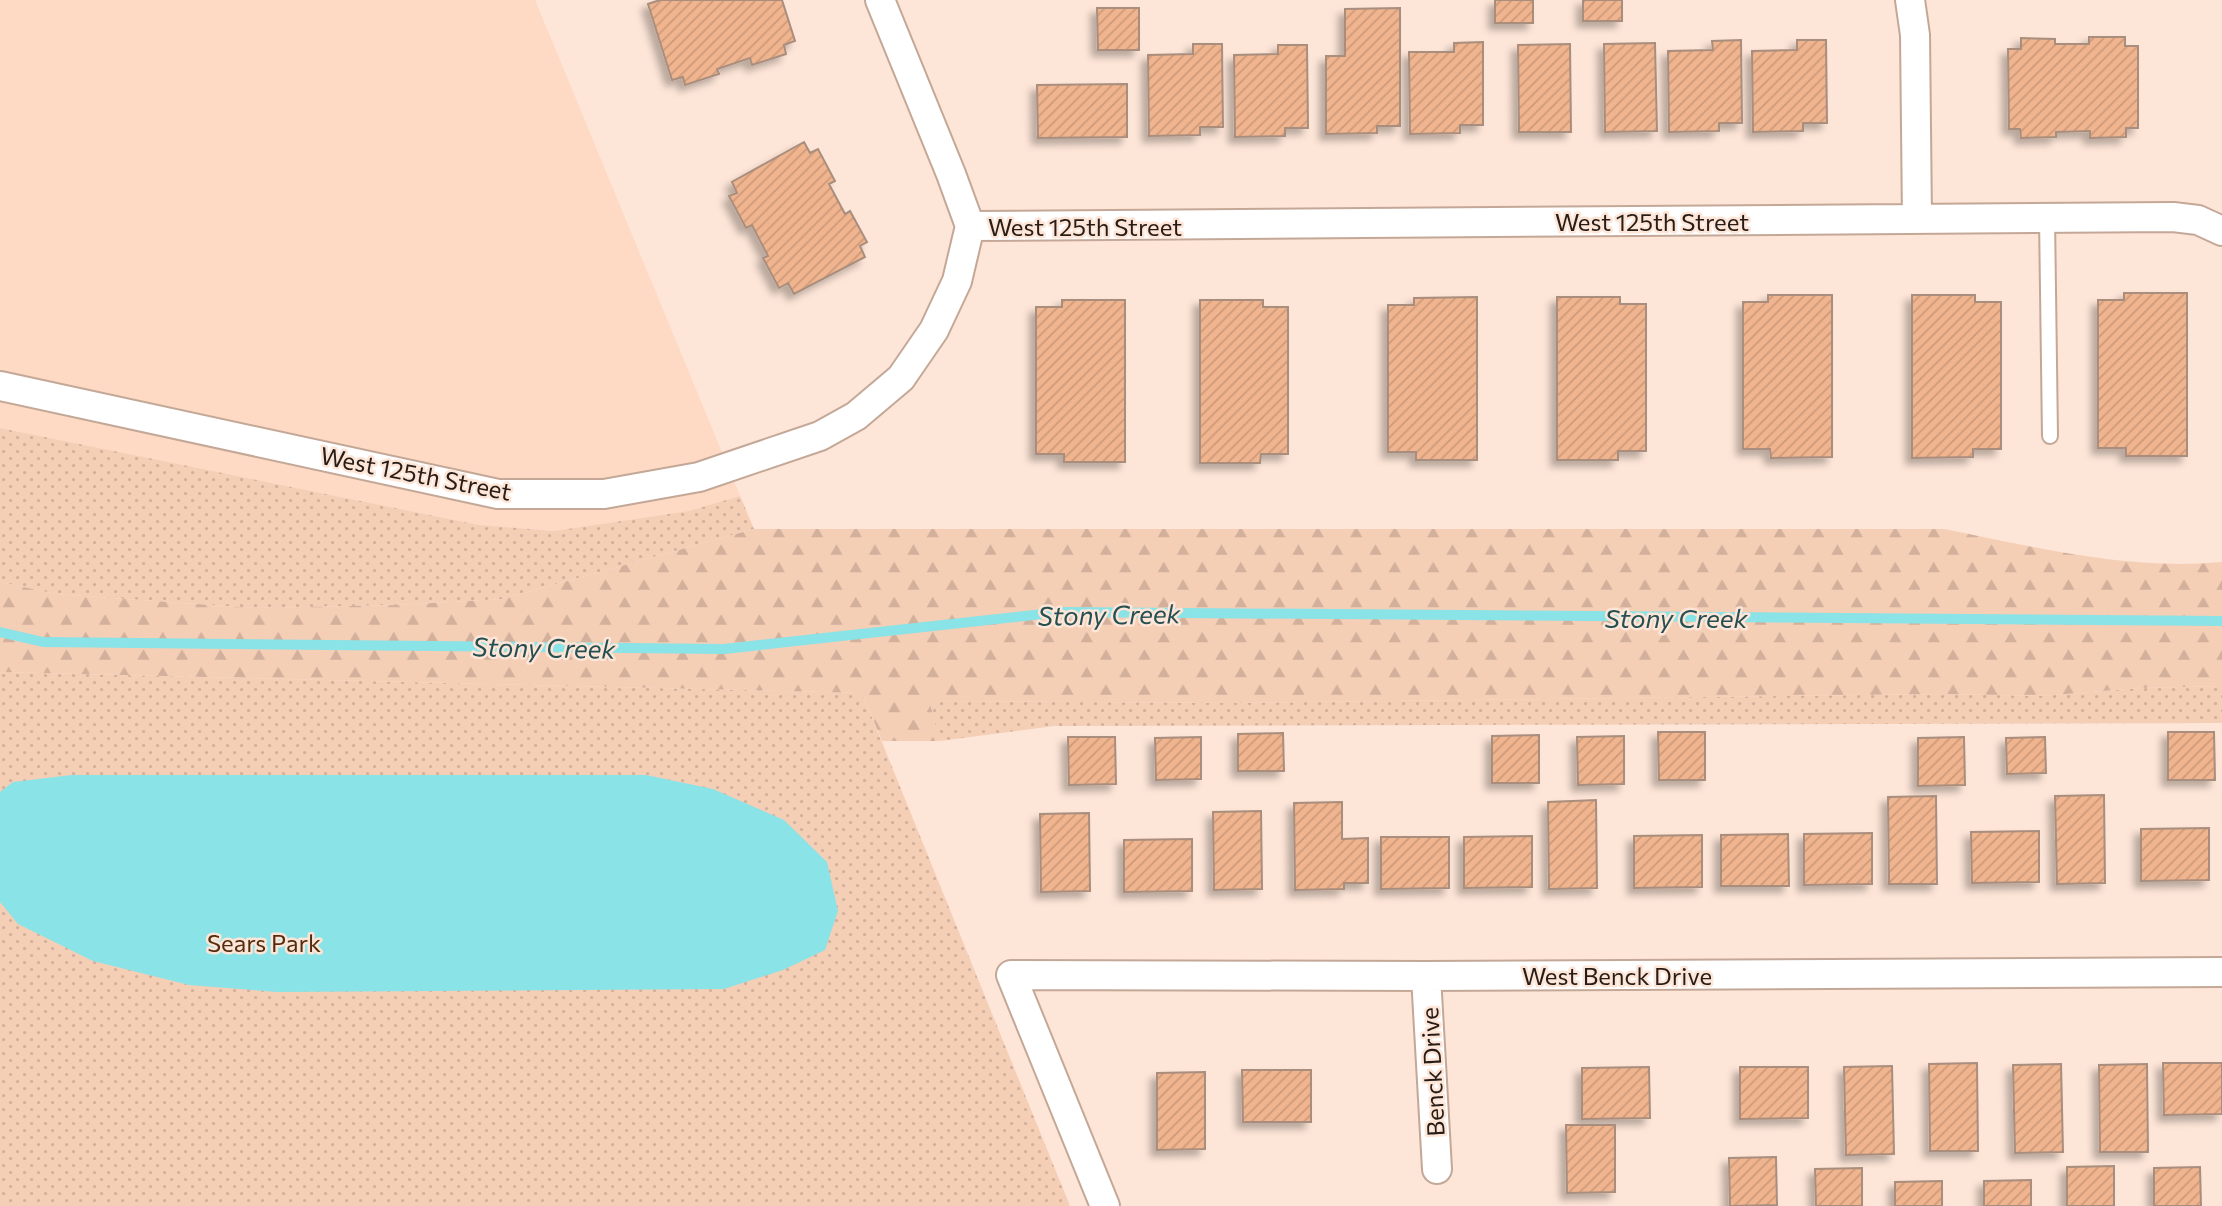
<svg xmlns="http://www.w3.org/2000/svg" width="2222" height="1206" viewBox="0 0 2222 1206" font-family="Commissioner,sans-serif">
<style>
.built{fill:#fed9c3}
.green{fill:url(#green-dots)}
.forest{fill:url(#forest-firs)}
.water{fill:#89e3e7}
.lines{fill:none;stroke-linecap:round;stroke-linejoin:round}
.stream{stroke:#89e3e7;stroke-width:10}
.building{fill:url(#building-hatch);stroke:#a98e7e;stroke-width:2;filter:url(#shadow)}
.lane-casing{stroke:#c4a897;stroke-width:18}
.street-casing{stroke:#c4a897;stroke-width:32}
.lane{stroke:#fff;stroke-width:14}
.street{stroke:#fff;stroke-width:28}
.labels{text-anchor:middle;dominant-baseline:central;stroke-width:5;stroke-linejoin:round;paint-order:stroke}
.street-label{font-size:24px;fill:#271c16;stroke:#fde5d7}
.park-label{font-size:24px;fill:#532c0f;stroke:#fde5d7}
.water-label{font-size:26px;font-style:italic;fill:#254f51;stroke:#fde5d7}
</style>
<defs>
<pattern id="green-dots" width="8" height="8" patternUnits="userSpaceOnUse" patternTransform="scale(1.75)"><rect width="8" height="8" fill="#f5ceb6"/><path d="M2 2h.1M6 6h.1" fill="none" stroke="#d2b09c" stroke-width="1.8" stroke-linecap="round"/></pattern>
<pattern id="forest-firs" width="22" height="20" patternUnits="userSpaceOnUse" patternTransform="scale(1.75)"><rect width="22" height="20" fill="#f5ceb6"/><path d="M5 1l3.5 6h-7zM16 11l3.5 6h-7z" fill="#d2b09c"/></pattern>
<pattern id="building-hatch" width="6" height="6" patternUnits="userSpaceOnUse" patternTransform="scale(1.75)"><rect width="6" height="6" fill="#f0b48e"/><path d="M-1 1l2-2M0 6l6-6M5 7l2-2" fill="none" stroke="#ce9a7a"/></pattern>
<filter id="shadow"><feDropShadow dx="-6" dy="6" stdDeviation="3.5" flood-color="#0004"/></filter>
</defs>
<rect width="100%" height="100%" fill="#fde5d7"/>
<!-- built -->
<path class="built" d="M0,0H535L740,496L689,511L554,531L479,525L0,428Z"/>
<!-- green -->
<path class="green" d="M0,428L479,525L554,531L689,511L740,496L754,529L503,599L399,605L253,608L56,594L0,582Z
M0,672L862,693L1070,1206H0Z
M2222,686V723L1054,726L940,741L928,701L1222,703L1945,694L2041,696L2140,688Z"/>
<!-- forest -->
<path class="forest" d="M754,529H1944C2035,547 2129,571 2222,562V686L2140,688L2041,696L1945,694L1222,703L929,701L940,741H882L862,693L0,672V582L56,594L253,608L399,605L503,599Z"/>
<!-- water -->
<path class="water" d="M72,775H646L713,789L784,820L827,862L838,911L825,950L783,970L724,989L277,992L189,985L93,961L18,924L0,902V792L13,782Z"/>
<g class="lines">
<!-- stream -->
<path class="stream" d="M0,632L43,642L724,649L1061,612L2222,621"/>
</g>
<!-- building -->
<path class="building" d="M660,0H782L795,41L784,45L786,54L752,65L750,58L717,69L719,74L685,85L683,77L672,80L648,4Z
M1495,0H1533V23H1495Z
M1583,0H1622V21H1583Z
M1097,8H1139V50H1098Z
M1400,8V126H1377V133L1326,134V56H1345V9Z
M2089,37H2125V46H2138V128H2126V137L2090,138V131L2056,132V137L2021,138L2020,129H2009L2008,49H2021V38L2055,39V44H2089Z
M1741,40L1742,123H1719V131L1669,132L1668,51L1713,50L1712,41Z
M1797,40H1826L1827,123H1803V131L1753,132L1752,51L1797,50Z
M1483,42V125H1460V133L1410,134L1409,52H1454V43Z
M1655,43L1657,131L1605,132L1604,44Z
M1193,44H1222L1223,127H1200V135L1149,136L1148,55L1193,54Z
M1570,44L1571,132H1519L1518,45Z
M1278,45H1307L1308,128H1285V136L1235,137L1234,55L1278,54Z
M1127,84V137L1038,138L1037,85Z
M804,142L810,153L818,149L835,181L829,184L845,214L850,211L867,242L860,246L865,257L794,294L788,283L779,288L763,258L768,256L752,225L746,228L729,196L737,193L732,182Z
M2124,293H2187V456H2126V448H2098V300H2124Z
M1768,295H1832V457L1771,458L1770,449H1743V302H1768Z
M1912,295H1975V302H2001V449H1973V457L1912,458Z
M1477,297V460H1416V452H1388V305H1414V298Z
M1557,297H1620V304H1646V451H1618V460H1557Z
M1062,300H1125V462H1064V454H1036V307H1062Z
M1200,300H1263V307H1288V454H1261L1260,463H1200Z
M1658,732H1705V780H1659Z
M2168,732H2214L2215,780H2168Z
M1283,733L1284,771H1238V734Z
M1539,735V783H1492V736Z
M1624,736V784L1578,785L1577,737Z
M1068,737H1115L1116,784L1069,785Z
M1201,737V779L1156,780L1155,738Z
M1964,737L1965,785L1918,786V738Z
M2045,737L2046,773L2007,774L2006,738Z
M2104,795L2105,883L2057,884L2055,796Z
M1936,796L1937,884H1889L1888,797Z
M1596,800L1597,888L1549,889L1548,802Z
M1342,802V839L1368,838V883H1344V889L1295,890L1294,803Z
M1261,811L1262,889L1214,890L1213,812Z
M1089,813L1090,891L1041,892L1040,814Z
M2209,828V880L2141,881V829Z
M2039,831V882L1972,883L1971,832Z
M1872,833V884L1804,885V834Z
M1788,834L1789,886H1721V835Z
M1702,835V887L1634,888V836Z
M1532,836V887L1464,888V837Z
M1381,837H1449V888L1381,889Z
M1192,839V891L1124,892V840Z
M1977,1063L1978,1151H1930L1929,1064Z
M2163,1063H2222V1114L2164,1115Z
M2061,1064L2063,1152L2015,1153L2013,1065Z
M2147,1064L2148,1152H2100L2099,1065Z
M1892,1066L1894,1154L1846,1155L1844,1067Z
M1649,1067L1650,1118L1582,1119V1068Z
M1740,1067H1808V1118L1740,1119Z
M1242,1070H1311V1122H1243Z
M1205,1072V1149L1157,1150V1073Z
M1566,1125H1615V1192L1567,1193Z
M1776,1157L1777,1205L1730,1206L1729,1158Z
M2114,1166V1206H2067V1167Z
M2200,1167L2201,1206H2154V1168Z
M1862,1168V1206H1816L1815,1169Z
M2031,1180V1206H1984V1181Z
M1942,1181V1206H1895V1182Z"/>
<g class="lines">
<defs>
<path id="lane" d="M2047,217L2050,436"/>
<path id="street" d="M880,0L951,174L970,226
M1910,0L1915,35L1917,219
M970,226L2173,217L2198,220L2222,231
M0,386L498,494H604L699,477L820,436L856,416L901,378L934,330L957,281L970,226
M1426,976L1437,1169
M1105,1206L1011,975L1426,976L2222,972"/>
</defs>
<!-- lane casing -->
<use href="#lane" class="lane-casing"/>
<!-- street casing -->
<use href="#street" class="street-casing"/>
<!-- lane -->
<use href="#lane" class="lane"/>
<!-- street -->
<use href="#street" class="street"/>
</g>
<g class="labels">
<!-- street labels -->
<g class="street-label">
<text x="1652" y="221">West 125th Street</text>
<text x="1085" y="226">West 125th Street</text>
<text transform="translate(416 473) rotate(11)">West 125th Street</text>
<text x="1617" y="975">West Benck Drive</text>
<text transform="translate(1432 1072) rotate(-93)">Benck Drive</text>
</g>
<!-- park labels -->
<g class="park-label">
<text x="264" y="942">Sears Park</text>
</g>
<!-- water labels -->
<g class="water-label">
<text transform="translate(1109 614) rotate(-1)">Stony Creek</text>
<text x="1676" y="617">Stony Creek</text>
<text transform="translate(544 647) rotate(1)">Stony Creek</text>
</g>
</g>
</svg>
